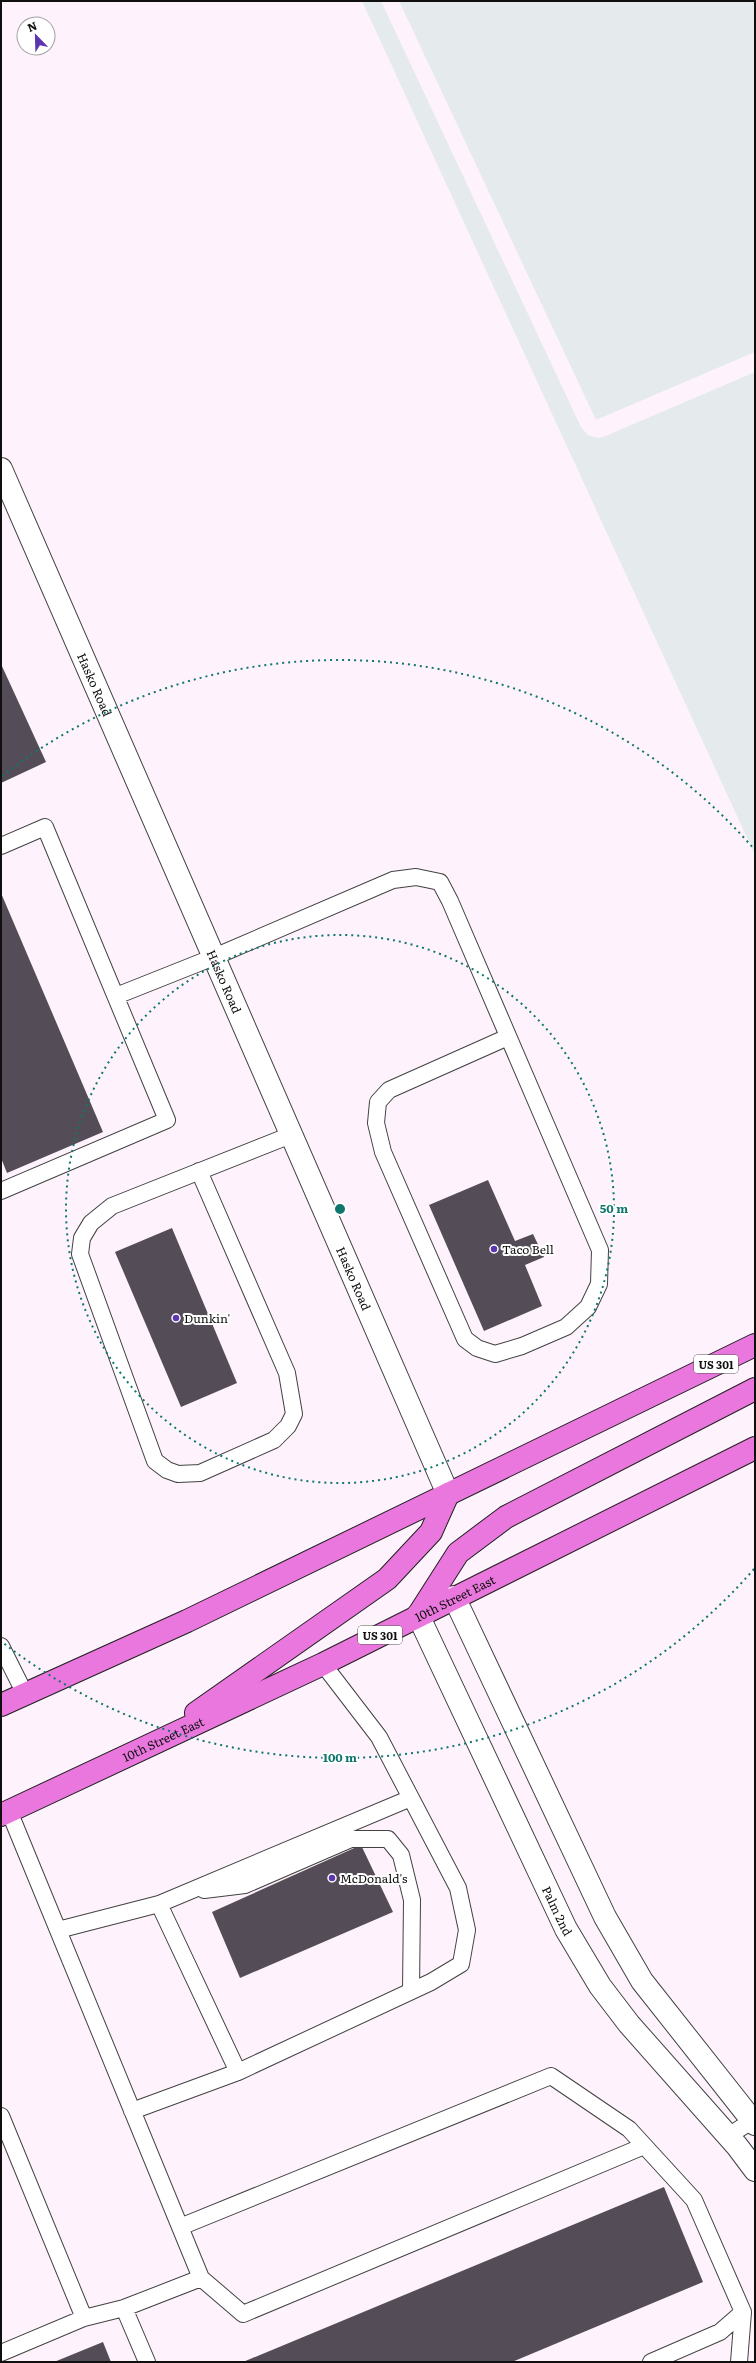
<svg xmlns="http://www.w3.org/2000/svg" width="756" height="2363" viewBox="0 0 756 2363" font-family="Literata,serif">
<style>
.industrial{fill:#e5ebec}
.building{fill:#544d57}
.lines{fill:none;stroke-linecap:round;stroke-linejoin:round}
.lane-casing{stroke:#424242;stroke-width:18}
.street-casing{stroke:#424242;stroke-width:24}
.primary-casing{stroke:#202020;stroke-width:24}
.lane{stroke:#fff;stroke-width:16}
.street{stroke:#fff;stroke-width:22}
.primary{stroke:#ea77dd;stroke-width:22}
.ring{fill:none;stroke:#0f766e;stroke-width:2;stroke-dasharray:2 4}
.poi-dot{fill:#5c36b0;stroke:#fff;stroke-width:1.5}
.labels{text-anchor:middle;dominant-baseline:central;stroke-width:4;stroke-linejoin:round;paint-order:stroke}
.shield{fill:#fff;stroke:#575757;stroke-width:1}
.shield-label{font-size:11px;font-weight:bold;fill:#0f0f0f}
.street-label{font-size:12px;fill:#0f0f0f;stroke:#fff}
.poi-label{font-size:12px;fill:#0f0f0f;stroke:#fff;text-anchor:start}
.centre{fill:#0f766e;stroke:#fff;stroke-width:2}
.ring-label{font-size:12px;text-anchor:middle;font-weight:bold;fill:#0f766e;stroke:#fff;stroke-width:4;stroke-linejoin:round;paint-order:stroke}
</style>
<rect width="100%" height="100%" fill="#fef3fc"/>
<!-- industrial -->
<path class="industrial" d="M362,1H381L581,427L588,435L598,438L603,437L755,372V855Z
M399,1H755V352L596,420Z"/>
<!-- building -->
<path class="building" d="M1,664L46,762L1,783Z
M1,893L103,1132L7,1173L1,1158Z
M488,1180L515,1241L533,1234L544,1257L525,1265L542,1306L484,1331L429,1205Z
M172,1228L237,1383L181,1407L115,1252Z
M361,1845L393,1912L240,1978L212,1912Z
M664,2187L703,2282L512,2362H243Z
M103,2342L111,2362H54Z"/>
<g class="lines">
<defs>
<path id="lane" d="M1,846L45,827L167,1120L1,1191
M116,996L214,957L393,880L416,877L440,882L450,901L600,1250L599,1284L588,1307L566,1327L522,1346L495,1354L477,1348L465,1339L383,1152L376,1123L378,1102L389,1090L508,1037
M199,1171L287,1373L294,1414L288,1426L274,1440L200,1473L178,1474L167,1470L155,1461L80,1254L82,1238L91,1223L112,1206L291,1135
M1,1646L25,1694
M204,1890L245,1885L351,1839H388L401,1855L412,1900L411,1991
M159,1904L238,2072
M58,1930L159,1904L411,1798
M132,2111L238,2072L431,1982L461,1964L467,1930L458,1888L379,1737L323,1664
M1,2116L84,2318
M728,2136L755,2119
M180,2227L551,2076L629,2129L694,2200L743,2312L739,2362
M201,2278L243,2314L644,2146
M124,2308L147,2362
M1,2353L84,2318L124,2308L201,2278L9,1811
M651,2362L720,2332L743,2312"/>
<g id="street">
<path id="s1" d="M1,469L448,1494"/>
<path d="M454,1597L605,1917L642,1981L755,2124"/>
<path id="s2" d="M418,1615L566,1929L600,1986L629,2024L737,2146L755,2170"/>
</g>
<g id="primary">
<path d="M419,1614L458,1553L506,1517L755,1389"/>
<path d="M1,1705L187,1621L755,1345"/>
<path d="M196,1713L387,1579L431,1532L448,1494"/>
<path id="s3" d="M1,1815L323,1664L755,1448"/>
</g>
</defs>
<!-- lane casing -->
<use href="#lane" class="lane-casing"/>
<!-- street casing -->
<use href="#street" class="street-casing"/>
<!-- primary casing -->
<use href="#primary" class="primary-casing"/>
<!-- lane -->
<use href="#lane" class="lane"/>
<!-- street -->
<use href="#street" class="street"/>
<!-- primary -->
<use href="#primary" class="primary"/>
</g>
<!-- distance rings -->
<g class="ring">
<circle cx="340" cy="1209" r="274"/>
<path d="M754 1569A549 549 0 0 1 2 1642M2 776A549 549 0 0 1 754 849"/>
</g>
<!-- markers -->
<g class="poi-dot">
<circle cx="494" cy="1249" r="4"/>
<circle cx="176" cy="1318" r="4"/>
<circle cx="332" cy="1878" r="4"/>
</g>
<g class="labels">
<!-- shield labels -->
<g class="shield">
<rect x="694" y="1355" width="44" height="18" rx="3"/>
<rect x="358" y="1626" width="44" height="18" rx="3"/>
</g>
<g class="shield-label">
<text x="716" y="1364">US 301</text>
<text x="380" y="1635">US 301</text>
</g>
<!-- street labels -->
<g class="street-label">
<text stroke="none"><textPath href="#s1" startOffset="235">Hasko Road</textPath></text>
<text stroke="none"><textPath href="#s1" startOffset="559">Hasko Road</textPath></text>
<text stroke="none"><textPath href="#s1" startOffset="883">Hasko Road</textPath></text>
<text stroke="none"><textPath href="#s3" startOffset="503">10th Street East</textPath></text>
<text stroke="none"><textPath href="#s3" startOffset="179">10th Street East</textPath></text>
<text stroke="none"><textPath href="#s2" startOffset="327">Palm 2nd</textPath></text>
</g>
<!-- poi labels -->
<g class="poi-label">
<text x="502" y="1249">Taco Bell</text>
<text x="184" y="1318">Dunkin'</text>
<text x="340" y="1878">McDonald's</text>
</g>
</g>
<circle cx="340" cy="1209" r="6" class="centre"/>
<g class="ring-label">
<text x="614" y="1213">50 m</text>
<text x="340" y="1762">100 m</text>
</g>
<!-- border -->
<rect width="756" height="2363" fill="none" stroke="#0f0f0f" stroke-width="4"/>
<!-- north arrow -->
<g transform="translate(36 36) rotate(337)"><circle r="19" fill="#ffffff" stroke="#9f9f9f"/>
<path d="M0-3L7 15L0 10L-7 15Z" fill="#5c36b0"/>
<text y="-6" font-size="11" font-weight="bold" text-anchor="middle" fill="#0f0f0f">N</text>
</g>
</svg>
